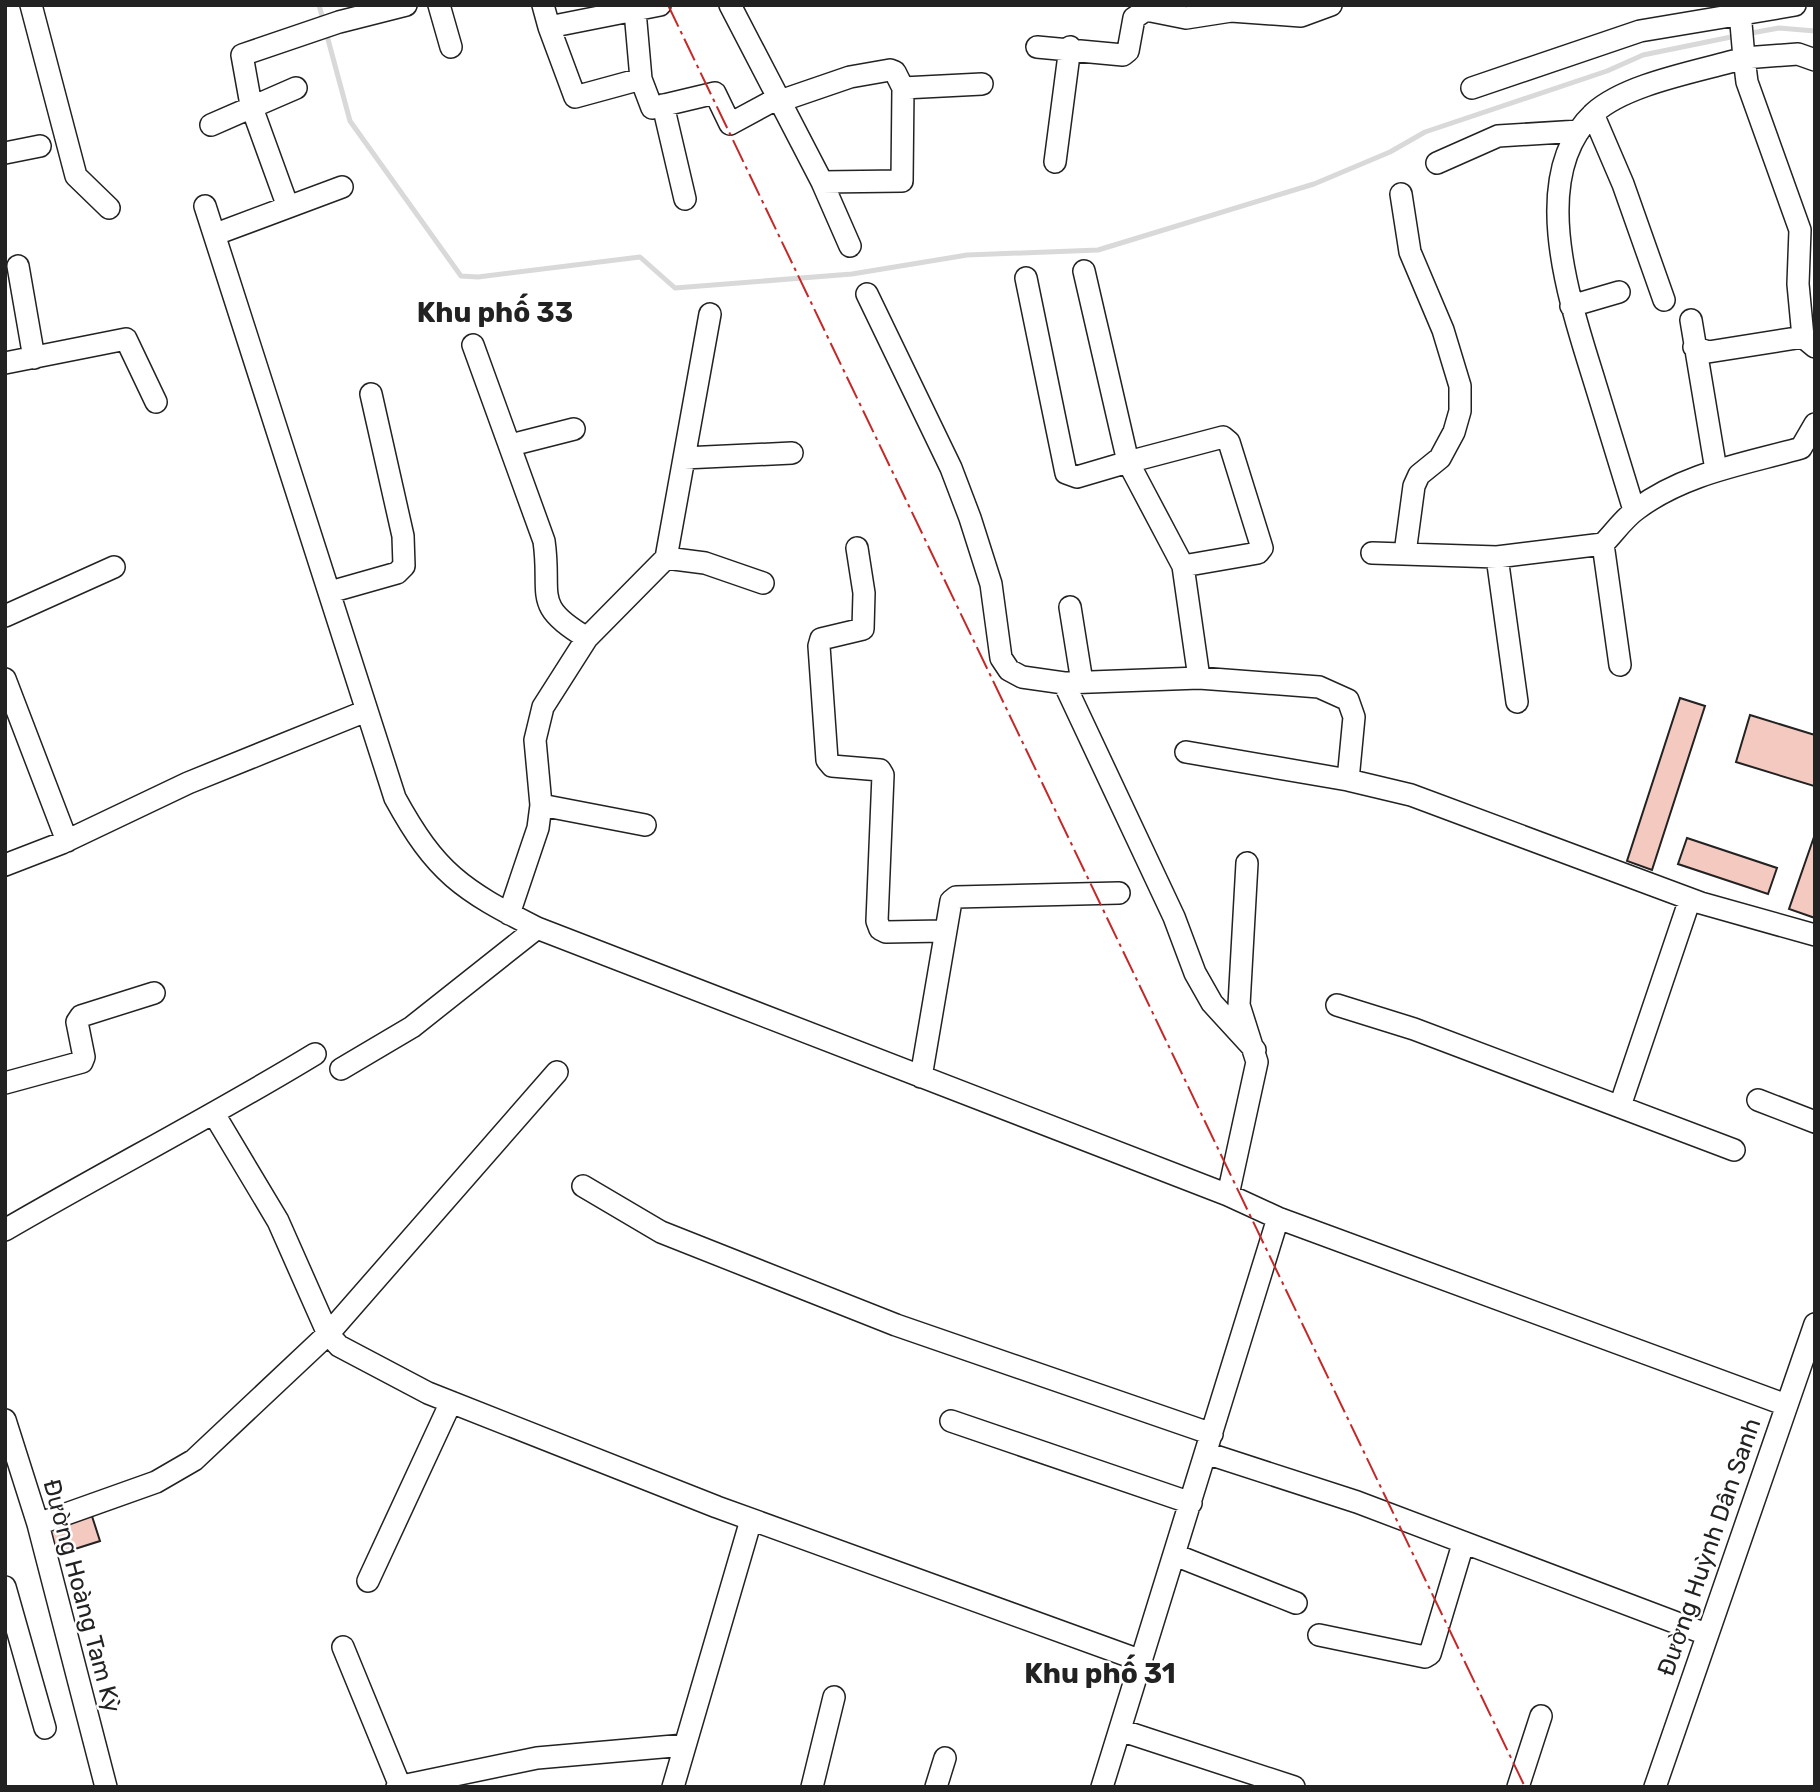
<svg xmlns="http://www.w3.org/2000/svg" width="1820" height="1792" viewBox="0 0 1820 1792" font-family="Rubik,sans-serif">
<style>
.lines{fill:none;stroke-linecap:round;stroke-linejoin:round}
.stream{stroke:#d9d9d9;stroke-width:5}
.building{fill:#f3c9c0;stroke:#222;stroke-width:2}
.minor-casing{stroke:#222;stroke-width:24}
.minor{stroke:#fff;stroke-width:21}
.power{stroke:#c62828;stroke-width:2;stroke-dasharray:24 5 3.5 5;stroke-linecap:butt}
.labels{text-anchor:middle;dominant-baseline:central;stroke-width:5;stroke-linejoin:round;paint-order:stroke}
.street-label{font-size:24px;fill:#222;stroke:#fff}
.quarter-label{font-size:28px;font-weight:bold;fill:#222;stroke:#fff}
</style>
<rect width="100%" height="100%" fill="#fff"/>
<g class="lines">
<!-- stream -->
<path class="stream" d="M319,5L324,23
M326,32L350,121L461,276L478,277L640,257L675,288L852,274L967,255L1098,250L1314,184L1390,152L1425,132L1607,71L1643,55L1736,36
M1746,34L1779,28L1815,31"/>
</g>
<!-- building -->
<path class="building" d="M1680,698L1705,706L1652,870L1627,861Z
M1750,715L1815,735L1814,786L1736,762Z
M1815,834V918L1789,909Z
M1687,838L1777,868L1768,894L1678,864Z
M90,1510L100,1541L56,1555L48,1524Z"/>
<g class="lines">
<defs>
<path id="minor" d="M31,5L76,176L109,208
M439,5L451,47
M543,5L549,27L660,5
M730,5L822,182L850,246
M635,11L641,79L652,108L715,93L730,124L778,98
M1740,12L1744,58L1798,54L1815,60
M549,27L575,97L641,79
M1037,47L1123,55L1128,51L1134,18L1146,10L1186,18L1231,11L1301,16L1331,5
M1472,88L1640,31L1795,5
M780,101L850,77L890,70L895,72L903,88
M663,105L685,199
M1593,114L1623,184L1664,300
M211,125L296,88
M5,153L40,146
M1055,162L1070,47
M1437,163L1498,136L1579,131
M822,182L902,181L903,88L982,84
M1401,194L1410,252L1443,330L1460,386V411L1454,432L1440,458L1419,475L1414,486L1405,553
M205,206L395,798C436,873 462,890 537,928L1228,1195L1278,1218L1786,1405
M288,207L251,105L242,55L339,22L406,5
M216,234L342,187
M18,266L34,358
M1084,271L1128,462L1223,437L1229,442L1262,548L1258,553L1183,566
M1026,278L1066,473L1077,477L1128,462L1183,566L1199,678
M867,294L951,468L970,518L991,584L1001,658L1009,670L1022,677L1064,683L1199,678L1319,687L1348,700L1354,717L1348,780
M1571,306L1619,292
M1691,320L1716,470
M473,345L544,541C552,596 531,605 587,638
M1694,347L1708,352L1803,337
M5,363L126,339L156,402
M511,445L574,429
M684,458L792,453
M1634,510C1621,468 1608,425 1595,383C1572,308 1525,177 1594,113C1627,83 1701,71 1744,58L1747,82L1800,230L1798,284L1803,337L1815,347
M1603,544L1620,665
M857,548L864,593L863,629L821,639L819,646L827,760L832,766L880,770L883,775L877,921L880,929L886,932L944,931
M1372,553L1497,557L1603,544C1614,533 1624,518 1637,509C1685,473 1745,464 1801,448L1815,424
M1497,557L1517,702
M666,558L705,563L763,583
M330,592L397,573L404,566L403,536L371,394
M1070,607L1082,682
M5,616L114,567
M5,679L67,841
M1064,683L1174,917L1195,973L1212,1003L1255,1050
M1186,752L1348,780L1411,795L1701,903L1815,935
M541,805L645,825
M5,865L62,843L188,783L366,711
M509,914L538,828L541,805L535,740L543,707L587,638L666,558L710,314
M1337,1005L1414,1029L1734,1150
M341,1069L412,1027L537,928
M921,1077L951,901L956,897L1119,893
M5,1083L82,1062L84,1057L77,1022L81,1016L154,993
M1758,1100L1815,1122
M1620,1106L1690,899
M214,1114L278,1221L328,1334L339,1346L428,1393L717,1507L1142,1661
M583,1186L661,1232L896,1325L1212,1434
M1228,1195L1257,1062L1239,1005L1247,863
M5,1230C108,1170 213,1116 315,1054
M5,1420L38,1524L106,1787
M951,1421L1191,1503
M1206,1453L1357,1502L1706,1634
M38,1524L156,1482L194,1460L328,1334L557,1072
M1175,1555L1296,1603
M368,1581L451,1402
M5,1587L45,1728
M1319,1635L1425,1657L1430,1654L1463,1544
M343,1647L400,1786
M1120,1730L1294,1787
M397,1787L537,1758L685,1745
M673,1787L751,1520
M812,1787L834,1697
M936,1787L945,1758
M1102,1787L1278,1218
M1518,1787L1541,1716
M1655,1787L1815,1324"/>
</defs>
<!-- minor casing -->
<use href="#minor" class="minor-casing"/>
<!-- minor -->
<use href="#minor" class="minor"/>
<!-- power -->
<path class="power" d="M668,5L1525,1787"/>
</g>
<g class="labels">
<!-- street labels -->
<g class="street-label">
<text transform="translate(1709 1547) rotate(-71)">Đường Huỳnh Dân Sanh</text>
<text transform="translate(82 1596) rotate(75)">Đường Hoàng Tam Kỳ</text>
</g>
<!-- quarter labels -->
<g class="quarter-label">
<text x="495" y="312">Khu phố 33</text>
<text x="1100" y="1673">Khu phố 31</text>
</g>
</g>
<!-- border -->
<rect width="1820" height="1792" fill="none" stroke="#222222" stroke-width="14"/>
</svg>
